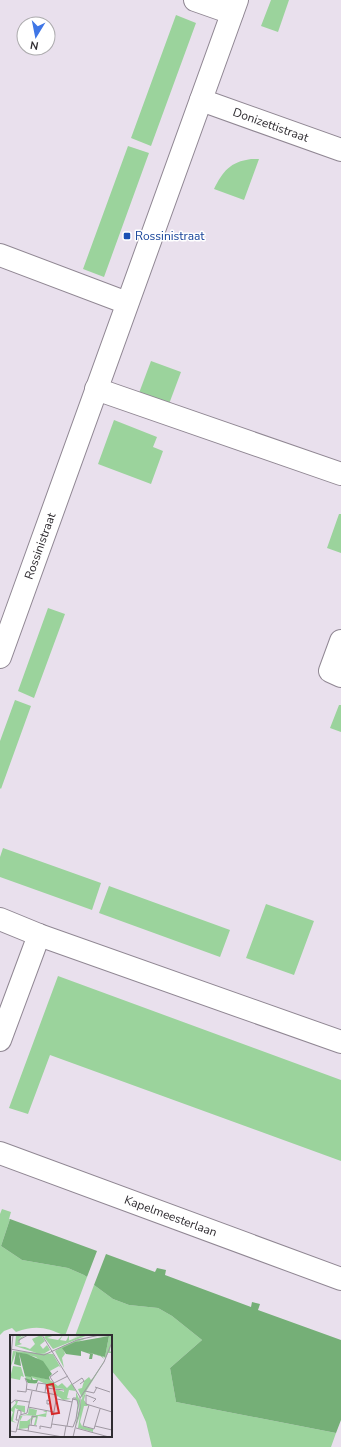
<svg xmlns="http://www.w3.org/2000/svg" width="341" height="1447" viewBox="0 0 341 1447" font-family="'Nunito Sans',sans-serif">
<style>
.green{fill:#9bd39c}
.forest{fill:#75af77}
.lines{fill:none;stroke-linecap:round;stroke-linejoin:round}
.minor-casing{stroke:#908793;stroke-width:24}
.minor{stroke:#fff;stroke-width:22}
.transit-dot{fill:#1a4fb4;stroke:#fff;stroke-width:1.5}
.labels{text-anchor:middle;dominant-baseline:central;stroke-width:3;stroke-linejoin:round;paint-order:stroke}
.street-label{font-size:12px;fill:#2f2c31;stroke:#fff}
.transit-label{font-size:12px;fill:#164399;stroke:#fff;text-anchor:start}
.inset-road{fill:none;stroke:#9f98a2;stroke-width:1}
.view{fill:#d62828;fill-opacity:0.15;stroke:#d62828;stroke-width:2}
.inset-edge{fill:none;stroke:#2f2c31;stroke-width:2}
</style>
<rect width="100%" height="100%" fill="#e9e0ed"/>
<!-- green -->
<path class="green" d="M271,0H289L278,32L261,26Z
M176,15L196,23L151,146L131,138Z
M128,146L149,153L104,277L83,269Z
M251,159H259L244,200L214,189C223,171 230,162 251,159Z
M151,361L181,372L166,412L136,401Z
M114,420L157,437L153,447L163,451L151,484L98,464Z
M339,514H341V553L327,548Z
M48,608L65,614L34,698L18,691Z
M15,700L31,706L1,789L0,788V741Z
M339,705H341V732L330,728Z
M3,848L101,883L92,910L0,877V857Z
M109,886L230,930L220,957L99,913Z
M266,904L314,921L294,975L246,958Z
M58,976L341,1080V1161L50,1055L28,1114L9,1108Z
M2,1209L11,1212L9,1219H10L1,1246L22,1260L68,1268L84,1275L87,1277L65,1336C46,1327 36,1325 16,1332L12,1328L4,1331L0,1335V1214Z
M94,1285L113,1299L129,1305L158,1308L172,1316L202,1340L170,1368L176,1402L336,1433L331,1447H152L146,1422L136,1400L111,1370V1336H75Z"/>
<!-- forest -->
<path class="forest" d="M10,1219L97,1251L87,1277L84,1275L68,1268L22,1260L1,1246Z
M106,1254L155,1272L157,1268L166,1270L165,1275L251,1307L252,1302L260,1304L258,1310L341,1340V1420L336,1433L176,1402L170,1368L202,1340L172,1316L158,1308L129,1305L113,1299L94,1285Z"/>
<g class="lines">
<defs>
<g id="minor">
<path d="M195,0L232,13"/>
<path id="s1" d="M201,100L341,150"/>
<path d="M0,255L127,303"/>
<path d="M96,389L341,474"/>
<path d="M341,641L330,671L341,676"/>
<path id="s2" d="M0,657L237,0"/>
<path d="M0,919L39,935L341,1042"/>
<path d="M0,1040L39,935"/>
<path id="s3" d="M0,1153L341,1279"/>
</g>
</defs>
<!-- minor casing -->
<use href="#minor" class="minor-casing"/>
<!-- minor -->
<use href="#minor" class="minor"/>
</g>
<!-- markers -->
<rect class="transit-dot" x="123" y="232" width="8" height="8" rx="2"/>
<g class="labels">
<!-- street labels -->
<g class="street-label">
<text stroke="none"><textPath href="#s1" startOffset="74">Donizettistraat</textPath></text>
<text stroke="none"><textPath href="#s2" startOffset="118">Rossinistraat</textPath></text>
<text stroke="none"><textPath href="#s3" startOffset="182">Kapelmeesterlaan</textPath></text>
</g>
<!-- transit labels -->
<g class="transit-label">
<text x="135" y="236">Rossinistraat</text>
</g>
</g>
<!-- overview -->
<g transform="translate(10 1335)">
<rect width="102" height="102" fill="#e9e0ed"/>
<path d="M6,0H13L8,4L15,0L8,7L12,9L6,11L15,12L20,14L25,9L22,4L31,0L35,6L30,10L33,14L37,10L40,15L35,18H27L5,11ZM38,0H45L37,3L48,5L53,0L50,5L56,6L59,0V5L70,0H72L61,4L58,6L70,1L78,0L43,14L34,2ZM102,0L100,16L102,18H98L94,27L91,32L102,30L91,32L72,63L68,54L72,53L74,46L79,42L81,45L83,43L96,23L71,15L95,22L99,1L77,3L53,13L55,19L52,23L54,33L45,16L53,11L70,4ZM3,16L43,19L51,33L49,31L40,36L26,22L6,17L0,34ZM3,31L11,32L14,42L11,41L10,45L0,43ZM17,39L40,45L48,51L52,48L57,53L62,48L70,66L65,92L68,71L67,65L63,64L66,63V56L59,55L57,63L61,64L53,65L45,59L46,54L54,57V54L44,53L21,42L22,46L16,44L27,49L18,48L15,41ZM76,57L74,65L78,71H74L70,87L72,91L83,94V97L68,93L70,80L66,92L71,65ZM5,66H8L6,72L7,70L15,71V78L5,73L3,86L7,88L0,86L3,77L0,75L6,68ZM19,73L27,75L26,80H28L37,78L33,76H37L36,82L28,81L26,90H24L26,82L23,83L21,89L22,81H27L13,80L10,86H17L21,83L20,89L18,93L9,94L10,81L18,79Z" fill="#9bd39c"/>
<path d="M99,1L95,22L92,21L94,24L91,21L77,17L83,19L82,24H79L80,19L71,16V21L56,19L52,13L65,7ZM6,17L17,19L33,26L42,39L39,42L40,45L21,41L23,45H28L27,48H18L15,43L21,45V42L15,41L9,18L11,31L4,29Z" fill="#75af77"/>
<path class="inset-road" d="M32,0L70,62V73L63,102M9,8V5L18,0M0,14L34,20L67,5L90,0M0,29L3,0M48,36L40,42L44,48L58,41M63,49L72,43L74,46L70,49M85,52L100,57M36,53L54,55M16,54L47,60L41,93L30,91V94M7,56L16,57L17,48L15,43M26,56L28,48L36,49L35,58M75,56L84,58L87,52M70,63L94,27L102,7M47,64L62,67M37,65L40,66L39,69H37ZM83,67L86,64L76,60V69L102,77M0,69L5,65L19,67M79,70L73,91L84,94M18,72L44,77M8,85H6L8,75L11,76V79M42,89L56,91L54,102M21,90L22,81L27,82M56,91L63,92L66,84L68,70L67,65L62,64M57,91L63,63H66M85,91L102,95M66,93L99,102M7,94L53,102M84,94L90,74M0,96L6,97L10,80L17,78L22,56M18,96L19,90L27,91"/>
<path class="view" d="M43,49L49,78L42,79L37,50Z"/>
<rect width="102" height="102" class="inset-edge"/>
</g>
<!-- north arrow -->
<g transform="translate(36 36) rotate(190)"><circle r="19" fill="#ffffff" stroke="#acabad"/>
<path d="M0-3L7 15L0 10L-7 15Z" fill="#3f76e6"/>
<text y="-6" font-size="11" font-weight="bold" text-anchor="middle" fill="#2f2c31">N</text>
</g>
</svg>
